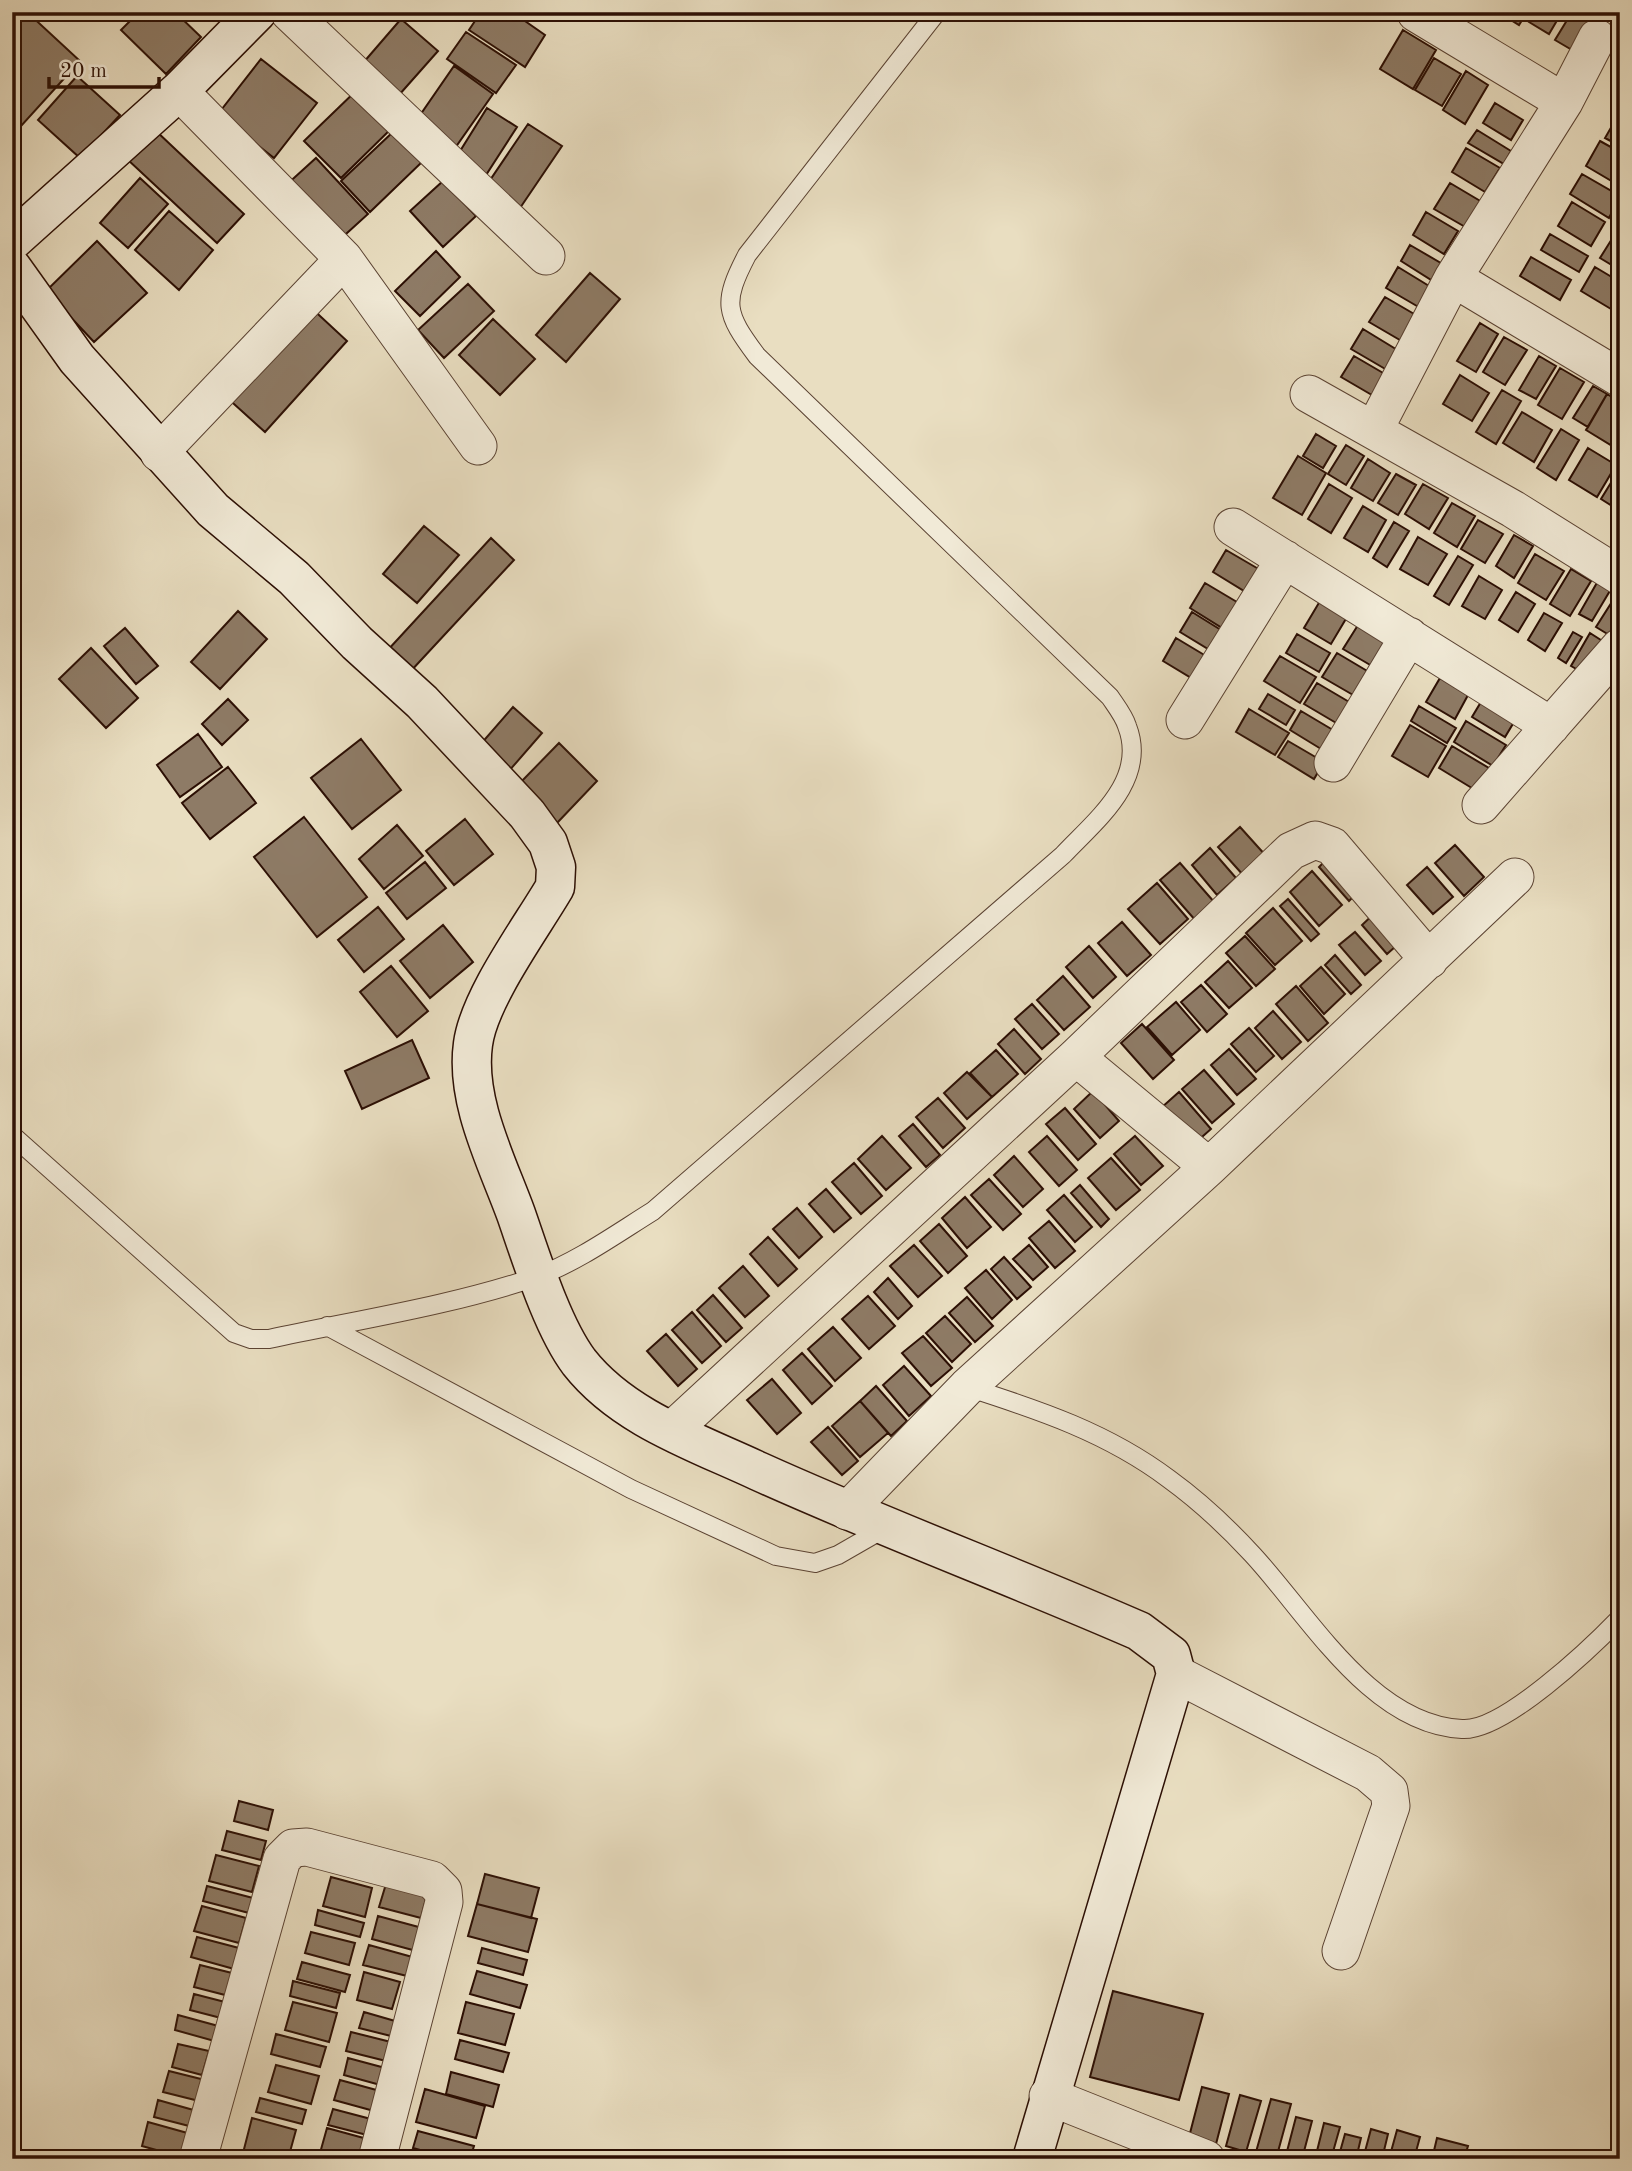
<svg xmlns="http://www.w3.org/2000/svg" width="1632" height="2171" viewBox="0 0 1632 2171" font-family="'Old Standard TT',serif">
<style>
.building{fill:#8e7b66;stroke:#2c0f04;stroke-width:2}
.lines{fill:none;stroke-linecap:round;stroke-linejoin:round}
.lane-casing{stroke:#5b4333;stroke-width:20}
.street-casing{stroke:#5b4333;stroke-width:39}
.secondary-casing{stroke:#2c0f04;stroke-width:41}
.lane{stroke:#f1ead7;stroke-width:18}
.street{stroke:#f1ead7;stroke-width:37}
.secondary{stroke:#f1ead7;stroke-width:38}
</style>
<rect width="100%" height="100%" fill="#e9dec1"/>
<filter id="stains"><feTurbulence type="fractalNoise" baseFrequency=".00286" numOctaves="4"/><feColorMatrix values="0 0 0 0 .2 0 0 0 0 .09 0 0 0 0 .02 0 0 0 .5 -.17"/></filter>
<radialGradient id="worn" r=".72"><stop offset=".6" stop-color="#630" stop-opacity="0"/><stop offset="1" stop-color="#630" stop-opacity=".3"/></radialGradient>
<!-- building -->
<path class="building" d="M12,12H27L80,61L12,136Z
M139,12H175L201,37L166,74L121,30Z
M421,12H437L430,20Z
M481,12H512L545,35L525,67L469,30Z
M1509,12H1527L1519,25L1506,17Z
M1535,12H1562L1549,34L1529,22Z
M1572,12H1584L1592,17L1572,50L1555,40Z
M401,19L438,51L399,95L363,63Z
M1403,30L1436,50L1413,89L1380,69Z
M466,32L516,65L496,93L447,59Z
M1434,58L1461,74L1442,106L1415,90Z
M261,59L317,103L274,158L218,114Z
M454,66L493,94L455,148L416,121Z
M1466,71L1488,85L1465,124L1443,110Z
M77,76L120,115L80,158L38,120Z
M360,87L396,124L341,178L304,141Z
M1495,103L1523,120L1511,140L1483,123Z
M487,108L517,127L486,175L457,156Z
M1620,112V146L1605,138Z
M528,124L562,146L516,214L482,192Z
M155,130L244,214L217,243L127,159Z
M1477,130L1511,151L1504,164L1468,143Z
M394,131L423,161L370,212L341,181Z
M1600,141L1620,152V186L1586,166Z
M1466,148L1500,168L1485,192L1452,172Z
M316,158L368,214L336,243L284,187Z
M1582,174L1620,196L1609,218L1570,194Z
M140,178L168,204L128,248L100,223Z
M443,181L476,216L443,247L410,211Z
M1450,183L1482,202L1467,228L1434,209Z
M1572,202L1605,222L1591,246L1558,226Z
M169,211L213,250L179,290L135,250Z
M1426,212L1458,231L1444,254L1413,235Z
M1550,234L1588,256L1579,272L1541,250Z
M1615,234L1620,237V270L1600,258Z
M97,241L147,293L94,342L46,291Z
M1410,245L1446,266L1436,283L1401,261Z
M436,251L460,277L420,316L395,291Z
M1531,257L1571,280L1560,300L1520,276Z
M1398,267L1434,289L1422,309L1386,288Z
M1595,267L1620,282V306L1616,312L1581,291Z
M590,273L620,299L566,362L536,335Z
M468,284L494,311L444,358L418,330Z
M1385,297L1421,318L1405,343L1369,322Z
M306,303L347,341L265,432L224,395Z
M493,319L535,359L500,395L459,355Z
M1480,323L1498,334L1476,372L1457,361Z
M1363,329L1399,351L1387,370L1351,349Z
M1504,337L1527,350L1505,385L1483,372Z
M1354,356L1390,377L1377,398L1341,377Z
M1539,356L1556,366L1536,399L1519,390Z
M1560,368L1584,382L1562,419L1538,405Z
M1460,375L1489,393L1472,421L1443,404Z
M1593,386L1607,394L1588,427L1573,418Z
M1502,390L1521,401L1496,444L1476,432Z
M1607,394L1620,402V437L1614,447L1586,430Z
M1522,412L1552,430L1534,462L1503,443Z
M1561,429L1579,440L1556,480L1537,468Z
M1316,434L1336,446L1323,468L1303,456Z
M1346,445L1364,456L1346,485L1328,474Z
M1588,448L1616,465L1597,497L1569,480Z
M1298,456L1326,473L1302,515L1273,498Z
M1368,459L1390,473L1373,501L1351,488Z
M1620,468V511L1601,499Z
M1396,474L1416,485L1398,515L1378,503Z
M1329,484L1352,498L1331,533L1308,519Z
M1423,484L1448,498L1429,529L1405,514Z
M1452,503L1475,516L1457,547L1434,533Z
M1363,506L1386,520L1368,552L1344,538Z
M1478,520L1503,534L1485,563L1461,549Z
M1394,522L1409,531L1387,567L1373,558Z
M424,526L459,555L417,603L383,574Z
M1514,535L1533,546L1514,578L1496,566Z
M1418,537L1447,554L1428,585L1400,569Z
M491,538L514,560L409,673L386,652Z
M1226,550L1262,571L1249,594L1213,572Z
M1535,554L1564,571L1546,600L1518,583Z
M1458,556L1473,565L1449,605L1434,596Z
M1571,569L1591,581L1570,616L1550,604Z
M1479,576L1502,590L1485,619L1462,606Z
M1598,581L1611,589L1592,621L1579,614Z
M1205,583L1242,605L1227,631L1190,608Z
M1516,592L1535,604L1518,632L1499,620Z
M1617,594L1620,596V629L1614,638L1596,627Z
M1320,601L1347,617L1331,644L1304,628Z
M238,611L267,639L220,689L191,662Z
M1192,612L1229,635L1218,655L1180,632Z
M1544,613L1562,623L1545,651L1528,640Z
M1358,625L1391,645L1377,669L1343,649Z
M125,628L158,666L136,684L104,646Z
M1573,632L1582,637L1566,663L1558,658Z
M1590,633L1604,642L1585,674L1571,666Z
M1297,634L1330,653L1319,672L1286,653Z
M1176,638L1211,659L1198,682L1163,661Z
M91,648L138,698L106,728L59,679Z
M1337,653L1374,675L1360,699L1322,677Z
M1280,656L1316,677L1300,703L1264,681Z
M1440,678L1468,695L1455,719L1426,702Z
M1317,683L1356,706L1343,727L1304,704Z
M1268,694L1295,710L1286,725L1259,709Z
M1484,697L1517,717L1505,737L1472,717Z
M228,699L248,720L222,745L202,724Z
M1419,706L1456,728L1447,743L1411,721Z
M513,707L542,733L502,779L473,753Z
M1249,709L1289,733L1275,755L1236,732Z
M1301,711L1338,733L1326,752L1290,730Z
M1466,721L1506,745L1493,766L1454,742Z
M1410,725L1446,746L1428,777L1392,756Z
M198,734L222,767L180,797L157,765Z
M361,739L401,790L352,829L311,778Z
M1288,741L1324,762L1314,779L1278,757Z
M559,743L597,781L557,823L518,785Z
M1452,746L1494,771L1480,793L1439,768Z
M228,767L256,803L210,839L182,803Z
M304,817L367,897L317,937L254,857Z
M465,819L493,854L454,885L426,851Z
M397,825L423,856L384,889L359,859Z
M1240,827L1267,857L1244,876L1218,847Z
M1455,845L1484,877L1464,896L1435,863Z
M1210,848L1236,878L1217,895L1192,865Z
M1330,856L1360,890L1349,901L1319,867Z
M425,862L446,888L407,919L386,893Z
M1180,863L1215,903L1196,921L1160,880Z
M1427,867L1453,897L1433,914L1407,885Z
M1312,871L1342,905L1319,926L1290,892Z
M1157,883L1188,919L1160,944L1128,909Z
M1288,899L1319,934L1311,941L1280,906Z
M378,907L404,939L364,972L338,940Z
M1273,908L1302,941L1275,965L1246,933Z
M1379,909L1405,938L1387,954L1362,925Z
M1122,922L1151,955L1127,976L1098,943Z
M443,925L473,962L430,998L400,961Z
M1355,932L1381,961L1365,975L1339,945Z
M1245,936L1275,969L1256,986L1226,953Z
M1089,946L1116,977L1093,998L1066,967Z
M1335,955L1361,985L1351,994L1325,965Z
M1228,961L1252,988L1229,1008L1205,982Z
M391,966L428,1011L397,1037L360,992Z
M1321,967L1345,994L1324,1014L1300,986Z
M1063,976L1090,1007L1064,1030L1037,1000Z
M1201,985L1227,1014L1207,1032L1181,1002Z
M1296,986L1328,1023L1308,1041L1276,1004Z
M1176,1002L1200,1030L1172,1055L1147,1027Z
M1032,1004L1059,1034L1042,1049L1015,1019Z
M1273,1011L1301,1042L1282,1059L1255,1028Z
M1142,1024L1174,1060L1153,1079L1121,1043Z
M1249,1028L1274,1056L1256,1072L1231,1044Z
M1014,1029L1041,1059L1025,1074L998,1044Z
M412,1040L429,1078L362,1109L345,1071Z
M1229,1049L1256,1079L1237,1095L1211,1065Z
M996,1050L1018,1074L992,1097L970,1073Z
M1204,1070L1234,1104L1212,1123L1182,1089Z
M967,1072L992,1097L967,1119L944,1093Z
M1093,1091L1119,1121L1100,1138L1074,1109Z
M1179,1092L1211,1129L1194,1144L1161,1108Z
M938,1098L965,1128L943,1148L916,1117Z
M1065,1108L1096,1144L1078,1160L1046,1124Z
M913,1124L940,1155L926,1167L899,1136Z
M882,1136L911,1168L886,1190L858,1159Z
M1047,1136L1077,1170L1059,1186L1029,1152Z
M1135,1136L1163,1166L1141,1185L1114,1154Z
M1014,1156L1043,1189L1023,1207L994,1175Z
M1111,1158L1140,1190L1116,1210L1088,1178Z
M854,1163L882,1196L861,1214L832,1182Z
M989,1179L1021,1214L1003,1230L971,1195Z
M1080,1185L1109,1219L1101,1227L1071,1193Z
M826,1189L851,1218L834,1232L809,1204Z
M1064,1195L1092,1227L1075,1242L1047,1210Z
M965,1197L991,1227L967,1248L942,1218Z
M797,1208L822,1237L799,1258L773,1229Z
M1049,1221L1075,1251L1055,1268L1029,1238Z
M939,1224L967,1256L948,1273L920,1241Z
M768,1237L797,1269L778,1286L750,1254Z
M914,1245L942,1276L918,1297L890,1266Z
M1029,1245L1048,1267L1033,1280L1013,1259Z
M1004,1257L1031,1287L1017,1299L991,1269Z
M743,1266L769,1296L745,1317L719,1288Z
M986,1270L1012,1300L992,1319L965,1288Z
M888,1278L912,1306L898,1319L874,1292Z
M713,1295L742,1328L726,1342L697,1310Z
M868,1296L895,1326L869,1349L842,1319Z
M967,1297L993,1326L975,1342L949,1313Z
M692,1312L721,1346L702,1363L672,1330Z
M945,1316L971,1344L952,1362L926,1333Z
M833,1327L861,1358L835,1381L808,1349Z
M666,1334L697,1369L678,1386L647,1351Z
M923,1336L952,1368L931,1386L902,1353Z
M802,1353L832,1386L812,1404L783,1370Z
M904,1366L931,1396L909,1416L883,1385Z
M772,1379L801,1413L777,1434L747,1400Z
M876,1386L907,1421L891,1436L860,1401Z
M860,1401L888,1433L860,1457L832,1426Z
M828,1427L858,1461L842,1475L811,1442Z
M239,1801L273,1810L268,1830L234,1821Z
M227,1831L266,1841L261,1860L222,1850Z
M216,1855L259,1866L252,1892L209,1881Z
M485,1874L539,1888L531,1918L477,1904Z
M331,1877L372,1888L365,1917L323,1906Z
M386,1884L427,1895L421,1918L379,1907Z
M207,1886L253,1898L249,1913L203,1901Z
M477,1904L537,1919L528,1952L468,1936Z
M202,1906L246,1918L239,1943L194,1931Z
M318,1910L364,1923L360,1937L315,1925Z
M378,1916L426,1929L420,1952L372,1939Z
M311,1932L355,1943L349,1965L305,1953Z
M197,1937L239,1948L234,1969L191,1957Z
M369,1945L416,1958L411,1977L363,1965Z
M482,1948L527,1960L523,1975L478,1963Z
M302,1962L350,1975L345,1992L297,1979Z
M200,1965L236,1974L229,1996L194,1987Z
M477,1971L527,1985L520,2008L470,1994Z
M364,1972L400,1982L392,2009L357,2000Z
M293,1981L340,1993L336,2008L290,1996Z
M1113,1991L1203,2014L1179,2100L1090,2077Z
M194,1994L225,2002L221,2018L190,2010Z
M293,2002L337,2013L329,2042L285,2030Z
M466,2002L514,2014L505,2045L458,2033Z
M364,2012L395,2021L391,2036L359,2028Z
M178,2015L222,2027L218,2042L175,2030Z
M351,2032L391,2042L386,2061L346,2051Z
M276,2034L326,2047L320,2067L271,2054Z
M460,2040L509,2053L503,2072L455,2059Z
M178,2044L209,2051L202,2075L172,2067Z
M348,2058L389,2069L384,2086L344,2075Z
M276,2065L319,2076L311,2104L268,2092Z
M169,2071L209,2081L203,2102L163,2092Z
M451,2072L499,2085L493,2107L446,2094Z
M340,2080L380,2091L374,2111L334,2100Z
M1202,2087L1229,2094L1216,2144L1189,2137Z
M425,2089L485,2106L476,2138L416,2122Z
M1240,2095L1261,2101L1246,2152L1226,2146Z
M260,2098L306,2110L302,2124L256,2112Z
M1271,2099L1291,2104L1276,2159H1254Z
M158,2100L197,2111L193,2127L154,2117Z
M333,2109L371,2119L367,2135L328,2125Z
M1296,2117L1312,2121L1302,2159H1285Z
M252,2118L296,2130L288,2159H265L243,2153Z
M148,2122L191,2134L185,2158L142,2146Z
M1324,2123L1340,2127L1331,2159H1315Z
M327,2128L371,2140L366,2159H341L320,2153Z
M1371,2129L1388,2134L1382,2159H1363Z
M1397,2130L1420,2137L1414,2159H1389Z
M418,2131L474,2146L470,2159H452L413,2148Z
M1345,2134L1361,2138L1356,2159H1338Z
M1437,2138L1468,2146L1464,2159H1432Z"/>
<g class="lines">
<defs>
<path id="lane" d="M12,1135L234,1333L251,1339H269C357,1320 450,1306 536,1277C577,1262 616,1234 653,1211L1063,855C1096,820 1148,780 1127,726C1124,716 1116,706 1110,697L757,356C725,313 722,303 747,255L937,12
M327,1326L631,1489L776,1556L815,1563L838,1555L885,1528
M967,1387C1039,1410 1108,1433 1169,1479C1198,1500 1228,1528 1252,1554C1308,1614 1371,1725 1462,1729C1503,1732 1591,1648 1620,1618"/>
<path id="street" d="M289,12L546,256
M1416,13L1564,102
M344,259L478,446
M1453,278L1620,378
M1309,394L1513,509L1620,576
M1374,430L1453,278L1564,102L1597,38
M159,453L344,259L179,91
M1233,527L1551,726
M1185,720L1285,559
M1333,763L1409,636
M1481,805L1620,647
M1076,1057L1209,1167
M671,1431L1076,1057L1291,851L1315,840L1332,846L1429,960
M847,1511L967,1387L1209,1167L1515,877
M1176,1674L1368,1773L1389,1791L1391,1806L1341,1951
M1048,2096L1206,2159
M198,2159L282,1859L293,1848L307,1847L432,1880L443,1891L444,1902L377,2159"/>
<path id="secondary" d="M12,241L179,91L257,12
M12,268L77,359L213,510L294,578L357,643L422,702L527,814L548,843L556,867L555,887C531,928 479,998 473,1044C465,1101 497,1162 516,1214C531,1257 552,1326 579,1362C623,1418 696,1442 758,1471C884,1528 1013,1576 1139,1631L1171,1655L1176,1674L1032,2159"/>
</defs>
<!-- lane casing -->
<use href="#lane" class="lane-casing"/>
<!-- street casing -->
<use href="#street" class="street-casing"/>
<!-- secondary casing -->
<use href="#secondary" class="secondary-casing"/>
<!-- lane -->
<use href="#lane" class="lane"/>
<!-- street -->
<use href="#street" class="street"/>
<!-- secondary -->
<use href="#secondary" class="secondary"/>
</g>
<!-- margin -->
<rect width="1632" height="2171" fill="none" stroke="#e9dec1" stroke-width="42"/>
<rect x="14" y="14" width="1604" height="2143" fill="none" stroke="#2c0f04" stroke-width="3.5"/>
<rect x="21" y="21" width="1590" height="2129" fill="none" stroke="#2c0f04" stroke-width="2"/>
<!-- scale -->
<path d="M49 77v10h110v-10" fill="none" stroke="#2c0f04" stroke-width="3.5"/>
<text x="60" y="77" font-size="21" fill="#2c0f04" stroke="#f1ead7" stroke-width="5" paint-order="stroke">20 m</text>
<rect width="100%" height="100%" filter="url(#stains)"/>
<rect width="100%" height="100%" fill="url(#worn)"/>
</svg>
